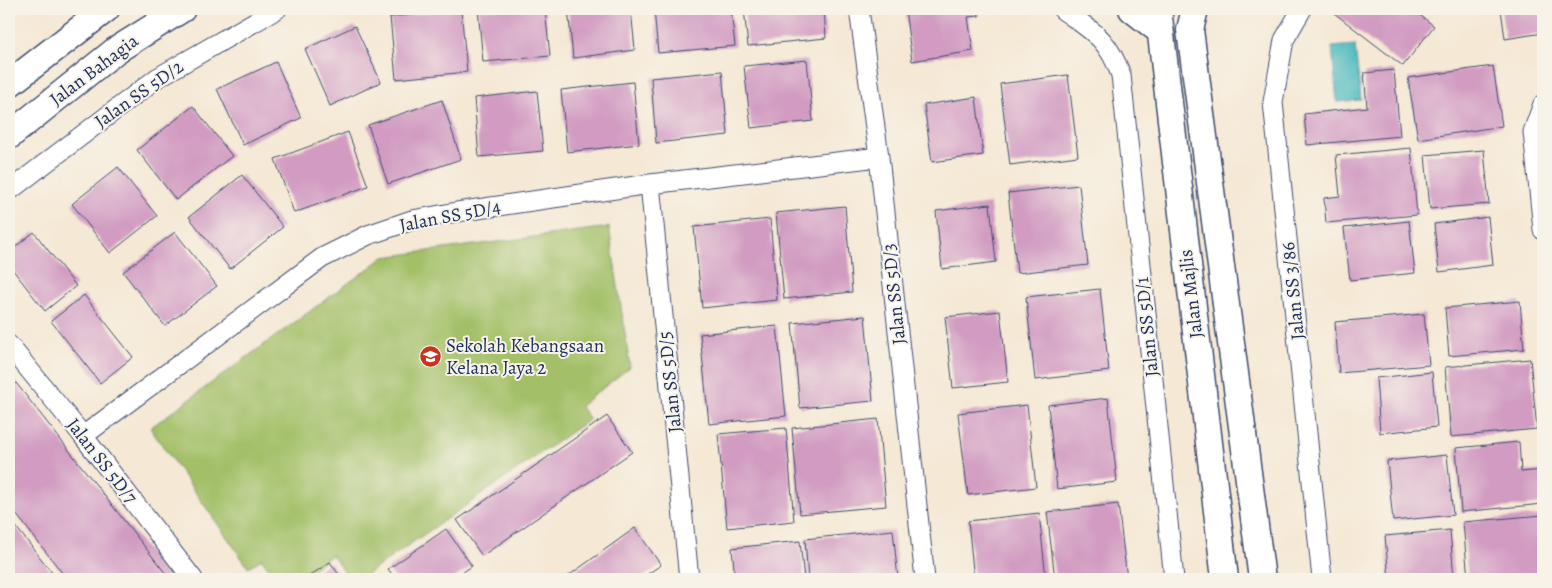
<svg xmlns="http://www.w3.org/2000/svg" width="1552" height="588" viewBox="0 0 1552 588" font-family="Alegreya,serif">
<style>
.green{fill:#a3c067;stroke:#5f7862}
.water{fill:#4bbac0;stroke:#33748f}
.building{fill:#d29cc2}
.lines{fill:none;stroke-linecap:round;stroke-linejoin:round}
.minor-casing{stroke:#3c4b70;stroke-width:21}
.secondary-casing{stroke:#3c4b70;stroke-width:29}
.minor{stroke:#fff;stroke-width:19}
.secondary{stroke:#fff;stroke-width:26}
.labels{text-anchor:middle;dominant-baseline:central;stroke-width:4;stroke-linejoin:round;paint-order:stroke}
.street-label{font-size:19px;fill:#1b2f5e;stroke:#f7f3e8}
.poi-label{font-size:19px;fill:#1b2f5e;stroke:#f7f3e8;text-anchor:start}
</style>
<rect width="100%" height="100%" fill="#f7f3e8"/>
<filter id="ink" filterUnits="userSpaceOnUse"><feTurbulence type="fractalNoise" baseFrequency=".02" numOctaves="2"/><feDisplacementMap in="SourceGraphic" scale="10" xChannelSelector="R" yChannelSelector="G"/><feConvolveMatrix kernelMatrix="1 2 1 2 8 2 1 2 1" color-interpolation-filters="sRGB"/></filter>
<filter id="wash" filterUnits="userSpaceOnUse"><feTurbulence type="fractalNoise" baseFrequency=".0096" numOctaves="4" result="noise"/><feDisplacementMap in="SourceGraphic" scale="20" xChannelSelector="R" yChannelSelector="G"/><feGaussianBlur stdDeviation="1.12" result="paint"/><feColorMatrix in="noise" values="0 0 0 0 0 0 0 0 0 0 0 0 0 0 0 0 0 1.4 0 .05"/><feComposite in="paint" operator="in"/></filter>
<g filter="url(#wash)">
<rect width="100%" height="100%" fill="#f5e8d4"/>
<!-- green -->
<path class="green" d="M609,227L630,367L580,406L590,419L360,579H349L332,555L298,579H276L262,559L248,567L150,428L384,257Z"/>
<!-- water -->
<path class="water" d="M1355,45L1361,100L1337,102L1332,47Z"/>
<g id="blocks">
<!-- building -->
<path class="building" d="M461,9L467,72L396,79L390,17Z
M478,9H545L550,56L483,62Z
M568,9H631L635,50L573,58Z
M654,9H731L735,46L658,53Z
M744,9H824L826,38L748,46Z
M905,9H978L979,16L968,17L973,51L912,61Z
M1337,9H1412L1434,26L1403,66L1334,13Z
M1501,9H1543V33L1505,39Z
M355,26L381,82L330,106L305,49Z
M807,60L813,121L751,128L744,66Z
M276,62L301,118L243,145L217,89Z
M1493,66L1502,126L1418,139L1408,78Z
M1394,70L1400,136L1307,145L1304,114L1367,107L1364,73Z
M722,71L728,135L656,143L651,78Z
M1068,75L1078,156L1010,165L1000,84Z
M633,82L639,144L567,152L561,90Z
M537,91L543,151L479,157L474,98Z
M976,97L983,155L932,162L924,105Z
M442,100L461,159L388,184L368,125Z
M193,106L232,156L176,200L137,150Z
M348,132L368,186L294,213L275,159Z
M1411,148L1417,215L1326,223L1324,198L1340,196L1336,155Z
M1484,150L1489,204L1430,209L1425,155Z
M118,167L157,216L110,253L72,204Z
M242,175L283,227L230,269L189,217Z
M1079,185L1088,265L1017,273L1008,193Z
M990,204L996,262L942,269L936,211Z
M845,206L852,292L784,299L776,213Z
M1488,217L1493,265L1439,272L1434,224Z
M770,219L777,300L702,308L694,227Z
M1409,221L1415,273L1350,280L1344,228Z
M34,232L76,286L45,311L9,265V252Z
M175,232L217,286L165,326L123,272Z
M1100,289L1109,371L1035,380L1026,297Z
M84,295L133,357L100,383L51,321Z
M1520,301L1524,349L1449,356L1445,308Z
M1000,311L1008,382L953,388L945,317Z
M1424,314L1429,365L1339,373L1335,322Z
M865,316L873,401L800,408L792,323Z
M777,326L786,416L709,424L700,334Z
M1530,359L1537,429L1451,437L1445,367Z
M1432,372L1437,427L1380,433L1376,378Z
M9,374L170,579H67L9,505Z
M1108,398L1117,482L1057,489L1048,405Z
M1027,405L1036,487L968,495L958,413Z
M607,416L632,452L482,556L457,520Z
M878,419L886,506L800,514L792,428Z
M786,428L794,521L727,528L718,434Z
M1519,442L1521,472L1543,470V504L1461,512L1456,448Z
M1447,455L1453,515L1393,521L1387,461Z
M1118,504L1127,579H1055L1047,512Z
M1039,513L1046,579H974L968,521Z
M1543,515V579H1468L1463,522Z
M9,518L57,579H9Z
M635,528L661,565L640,579H564Z
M446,529L472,566L453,579H396L388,569Z
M893,530L898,579H808L805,539Z
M1450,530L1454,579H1389L1385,536Z
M800,541L804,579H735L732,548Z
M330,562L342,579H305Z"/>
</g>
</g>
<g filter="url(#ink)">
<use href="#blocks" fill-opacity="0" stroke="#3c4b70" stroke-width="1"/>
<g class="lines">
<defs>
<path id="minor" d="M859,9L879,157L925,579
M1062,9C1093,32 1107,37 1121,75L1174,579
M1302,9L1284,40L1273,102L1322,579
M1543,104L1533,132L1543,230
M650,184L689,579
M9,191L157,78L277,9
M9,345L83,436L193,579
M83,436L322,258L368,235L412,220L457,212L650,184L879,157"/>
<path id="secondary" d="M1132,9L1160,31
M1158,9L1225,579
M1195,9L1190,30L1262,579
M9,84L106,9
M9,136L115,51L182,9"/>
</defs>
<!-- minor casing -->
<use href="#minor" class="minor-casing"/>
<!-- secondary casing -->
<use href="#secondary" class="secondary-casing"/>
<!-- minor -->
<use href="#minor" class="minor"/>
<!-- secondary -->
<use href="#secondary" class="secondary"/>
</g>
</g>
<!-- icons -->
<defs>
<symbol id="school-disc" viewBox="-11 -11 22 22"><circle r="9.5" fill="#c8321e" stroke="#f7f3e8"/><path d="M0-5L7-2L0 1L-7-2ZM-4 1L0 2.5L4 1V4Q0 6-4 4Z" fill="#fff"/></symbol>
</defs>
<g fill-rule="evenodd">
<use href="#school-disc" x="418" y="344" width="25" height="25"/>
</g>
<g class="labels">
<!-- street labels -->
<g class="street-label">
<text transform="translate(94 70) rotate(-37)">Jalan Bahagia</text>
<text transform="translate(139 94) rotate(-35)">Jalan SS 5D/2</text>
<text transform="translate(450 216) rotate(-11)">Jalan SS 5D/4</text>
<text transform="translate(1293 291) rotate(-96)">Jalan SS 3/86</text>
<text transform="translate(894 294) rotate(-96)">Jalan SS 5D/3</text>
<text transform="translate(1191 294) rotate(-97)">Jalan Majlis</text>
<text transform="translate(1147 327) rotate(-96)">Jalan SS 5D/1</text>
<text transform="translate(670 382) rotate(-96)">Jalan SS 5D/5</text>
<text transform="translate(102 461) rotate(52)">Jalan SS 5D/7</text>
</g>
<!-- poi labels -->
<g class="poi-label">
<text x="446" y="346">Sekolah Kebangsaan<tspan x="446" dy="22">Kelana Jaya 2</tspan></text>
</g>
</g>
<!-- margin -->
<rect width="1552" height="588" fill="none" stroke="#f7f3e8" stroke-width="30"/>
</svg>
